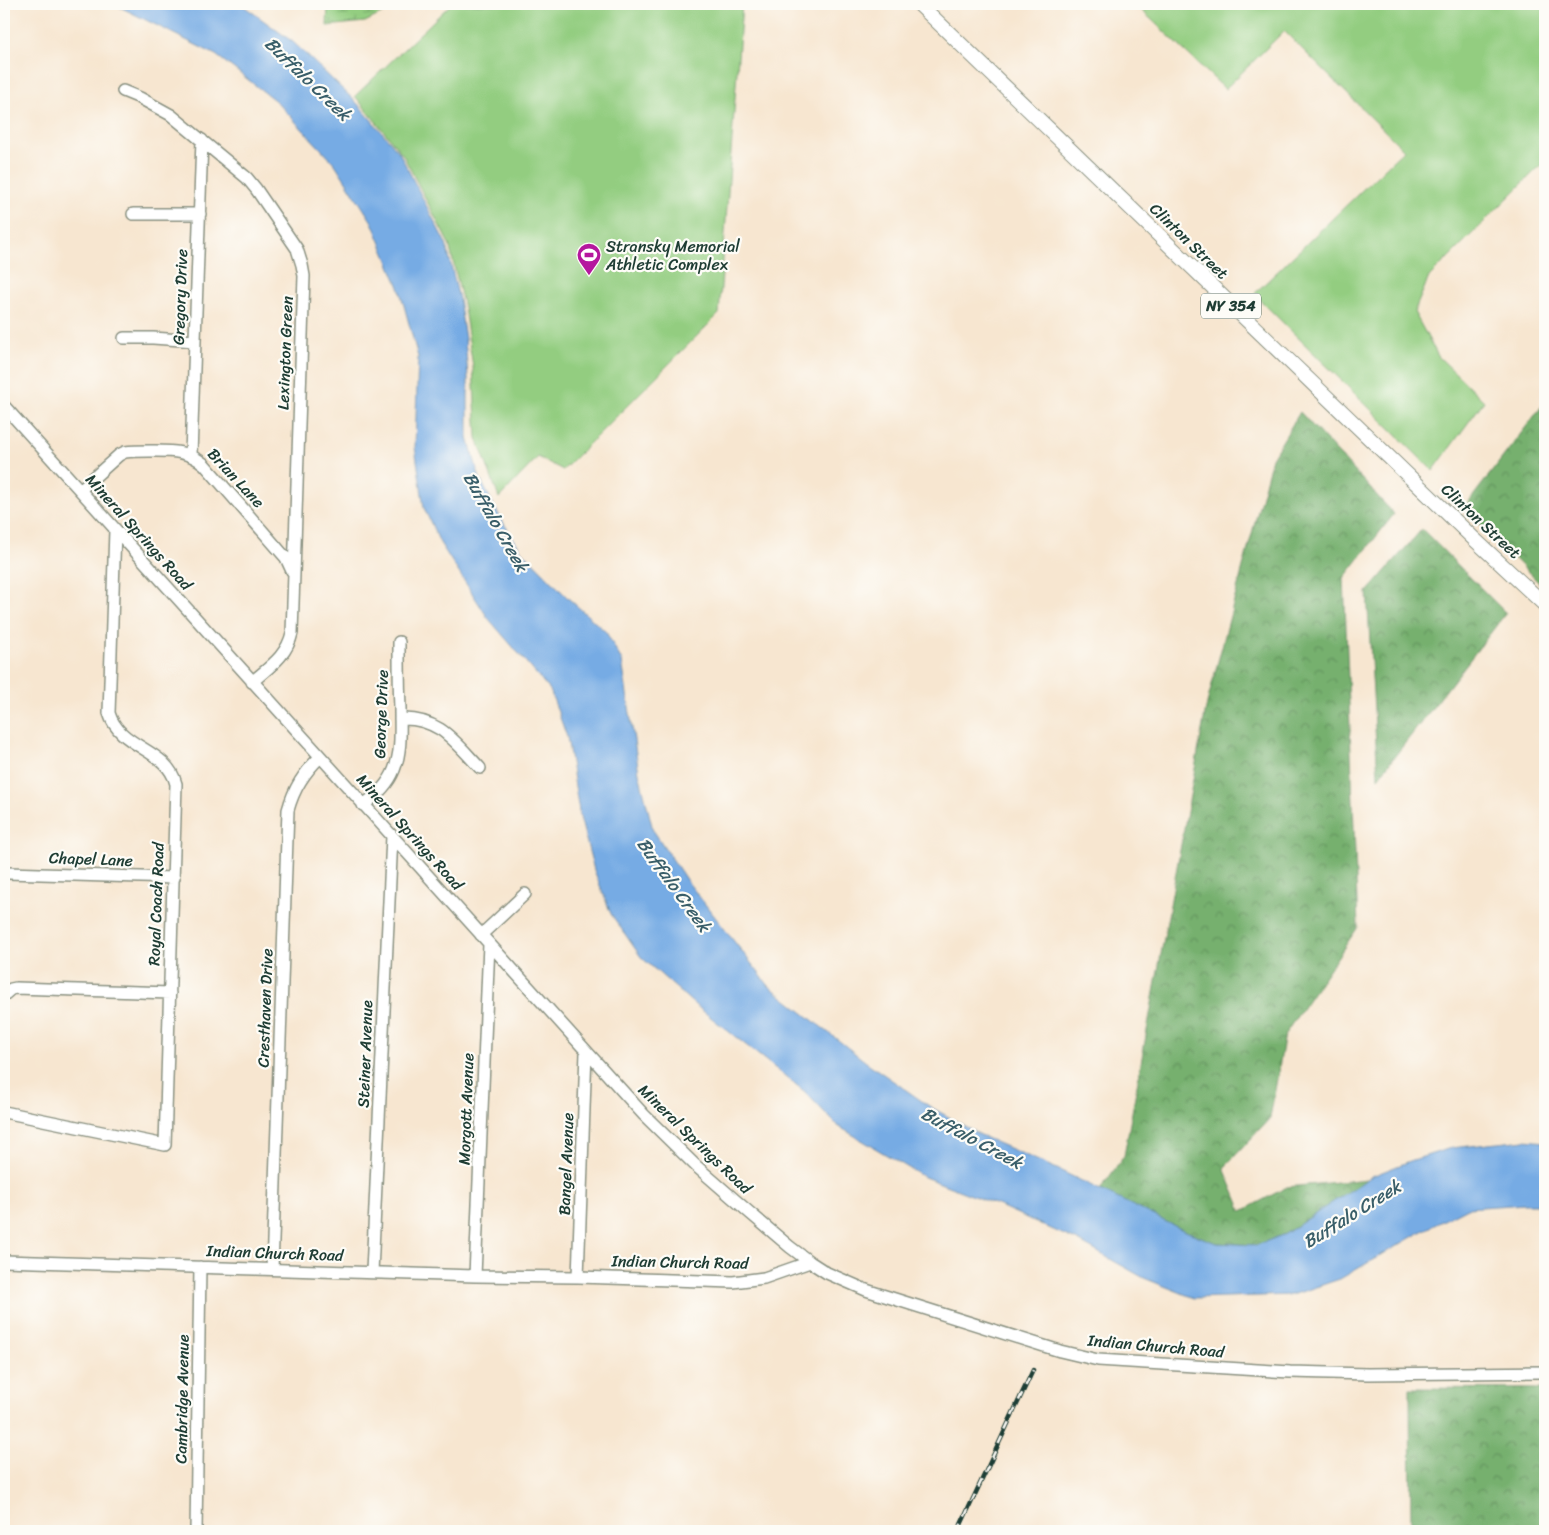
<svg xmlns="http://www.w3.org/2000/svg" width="1549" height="1535" viewBox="0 0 1549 1535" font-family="Sriracha,sans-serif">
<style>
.green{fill:#93cd80;stroke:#59855a}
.forest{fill:url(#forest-crowns);stroke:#4a7651}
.wetland{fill:url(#wetland-marsh);stroke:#59855a}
.water{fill:#76abe4;stroke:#4a748c}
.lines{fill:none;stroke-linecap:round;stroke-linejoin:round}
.minor-casing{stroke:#8b9282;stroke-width:14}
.major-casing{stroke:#8b9282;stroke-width:16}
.minor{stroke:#fff;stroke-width:11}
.major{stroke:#fff;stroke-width:14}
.rail-casing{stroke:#1f3d34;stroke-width:4.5}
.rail{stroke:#fdfcf7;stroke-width:2.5;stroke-dasharray:8;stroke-linecap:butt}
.labels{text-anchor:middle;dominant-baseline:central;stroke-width:4.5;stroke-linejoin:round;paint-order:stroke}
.shield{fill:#fdfcf7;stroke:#62766e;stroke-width:1}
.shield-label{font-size:15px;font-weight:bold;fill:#1f3d34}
.street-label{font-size:16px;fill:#1f3d34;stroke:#fdfcf7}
.poi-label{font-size:16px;fill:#1f3d34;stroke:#fdfcf7;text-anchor:start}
.water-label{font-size:18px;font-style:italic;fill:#395e69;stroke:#fdfcf7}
</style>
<defs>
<pattern id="forest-crowns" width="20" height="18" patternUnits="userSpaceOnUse" patternTransform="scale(1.25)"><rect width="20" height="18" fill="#76b06e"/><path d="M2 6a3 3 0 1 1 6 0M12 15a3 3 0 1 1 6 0" fill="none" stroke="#60905b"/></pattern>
<pattern id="wetland-marsh" width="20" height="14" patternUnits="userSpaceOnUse" patternTransform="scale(1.25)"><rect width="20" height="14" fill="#93cd80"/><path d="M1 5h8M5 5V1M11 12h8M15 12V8" fill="none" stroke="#77a86a"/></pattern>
</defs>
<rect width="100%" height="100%" fill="#fdfcf7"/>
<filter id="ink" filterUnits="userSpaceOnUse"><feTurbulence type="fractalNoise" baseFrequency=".02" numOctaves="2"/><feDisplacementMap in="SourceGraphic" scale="10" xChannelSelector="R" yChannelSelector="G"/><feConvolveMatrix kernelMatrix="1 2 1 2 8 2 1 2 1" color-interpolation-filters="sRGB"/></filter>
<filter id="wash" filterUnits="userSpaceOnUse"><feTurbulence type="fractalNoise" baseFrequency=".0096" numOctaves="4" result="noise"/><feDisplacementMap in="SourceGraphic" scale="20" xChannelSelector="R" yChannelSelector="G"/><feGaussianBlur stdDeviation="1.12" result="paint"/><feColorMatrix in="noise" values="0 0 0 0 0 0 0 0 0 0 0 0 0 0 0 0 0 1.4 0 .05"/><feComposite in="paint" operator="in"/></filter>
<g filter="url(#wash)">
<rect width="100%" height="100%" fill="#f7e6d0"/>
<!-- green -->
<path class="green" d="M451,4H742L719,314L563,470L538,457L499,498L477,438L473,367L464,308L449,244L403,155L355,96Z
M1135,4H1545V161L1429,277L1414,312L1438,356L1484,401L1433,471L1254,294L1404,150L1284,31L1225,89Z"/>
<!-- forest -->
<path class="forest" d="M1545,402V589L1464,508Z
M1300,412L1394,514L1344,578L1358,927L1285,1034L1270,1118L1224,1168L1242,1211L1287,1187L1368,1179L1285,1234L1257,1245L1216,1243L1183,1230L1100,1190L1124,1156L1207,703L1272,458Z
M1422,529L1506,613L1378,778L1367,592Z
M1410,1388L1545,1389V1531H1411Z"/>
<!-- wetland -->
<path class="wetland" d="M328,4H398L397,6L365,22L327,26Z"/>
<!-- water -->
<path class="water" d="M114,4H241L293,42L356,102L399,152L446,244L459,299L465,339L468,377V438L480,479L501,519L521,550L568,598L606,632L622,661L639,773L653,830L687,881L769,986L866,1062L929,1106L986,1138L1055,1168L1183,1230L1216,1243L1257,1245L1285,1234L1372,1176L1410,1161L1451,1148L1525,1140L1545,1142V1204H1525L1467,1208L1419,1233L1340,1279L1292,1295L1194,1298L1144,1278L1078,1241L1002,1207L922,1176L838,1126L804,1091L694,1004L641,957L611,914L594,870L580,817L567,737L550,690L488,618L440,543L424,508L415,447L418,357L399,287L372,222L335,164L277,102L216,55Z"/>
</g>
<g filter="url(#ink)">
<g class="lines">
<defs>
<path id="minor" d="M123,91L140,98L171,115L247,178L256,189L297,249L302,265L304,276L292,633C287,656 269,667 252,682
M133,214H200
M124,338H153L195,341
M4,406L644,1115L696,1166L750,1213L790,1247L810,1262L827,1273L866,1290L1060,1351L1098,1360L1290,1372L1368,1374L1545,1372
M191,455L202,140
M80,490L119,455L125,452C133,451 142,451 150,451C171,451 187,450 204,464L286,558L292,571
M400,719C439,717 455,742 480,768
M363,805C376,796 388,785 394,770C402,751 400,729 400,708C399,686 399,664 399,642
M7,873L174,878
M481,935L525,894
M4,995L11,989L16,988L170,993
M4,1112L165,1145L176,784C167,748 120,749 109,713L115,530
M4,1261L475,1276L578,1277L733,1282L764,1278L810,1262
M272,1269L288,810C294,788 304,773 320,757
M372,1272L392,836
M475,1276L489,944
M578,1277L586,1052
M196,1531L200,1267"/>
<path id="major" d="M919,4L1473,538L1545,605"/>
</defs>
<!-- minor casing -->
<use href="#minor" class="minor-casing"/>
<!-- major casing -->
<use href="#major" class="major-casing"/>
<!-- minor -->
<use href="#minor" class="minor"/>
<!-- major -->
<use href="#major" class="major"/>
<defs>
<path id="rail" d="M958,1531L1033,1370"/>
</defs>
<!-- rail casing -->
<use href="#rail" class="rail-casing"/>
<!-- rail -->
<use href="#rail" class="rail"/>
</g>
</g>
<!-- icons -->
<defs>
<symbol id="stadium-pin" viewBox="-11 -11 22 30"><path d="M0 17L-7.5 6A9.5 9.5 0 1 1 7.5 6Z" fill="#b5179e" stroke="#fdfcf7"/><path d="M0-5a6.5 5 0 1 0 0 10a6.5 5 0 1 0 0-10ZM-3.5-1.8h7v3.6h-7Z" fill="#fff"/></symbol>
</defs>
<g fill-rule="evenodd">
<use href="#stadium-pin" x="575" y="241" width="28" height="38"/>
</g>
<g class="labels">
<!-- shield labels -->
<rect class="shield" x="1201" y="293.5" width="60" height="25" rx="4"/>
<g class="shield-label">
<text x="1231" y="306">NY 354</text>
</g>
<!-- street labels -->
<g class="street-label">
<text transform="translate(1189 241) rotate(44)">Clinton Street</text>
<text transform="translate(180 297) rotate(-88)">Gregory Drive</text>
<text transform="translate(285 353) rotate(-88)">Lexington Green</text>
<text transform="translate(236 478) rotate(47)">Brian Lane</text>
<text transform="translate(1481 521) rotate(43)">Clinton Street</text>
<text transform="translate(139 532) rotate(48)">Mineral Springs Road</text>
<text transform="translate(381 714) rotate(-88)">George Drive</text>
<text transform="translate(410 832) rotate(48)">Mineral Springs Road</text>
<text transform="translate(91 859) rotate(2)">Chapel Lane</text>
<text transform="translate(156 904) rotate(-88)">Royal Coach Road</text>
<text transform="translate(265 1008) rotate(-88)">Cresthaven Drive</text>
<text transform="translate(365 1054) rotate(-88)">Steiner Avenue</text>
<text transform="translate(466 1109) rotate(-88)">Morgott Avenue</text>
<text transform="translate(695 1139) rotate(44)">Mineral Springs Road</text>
<text transform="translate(566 1164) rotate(-88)">Bangel Avenue</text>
<text transform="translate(275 1253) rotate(2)">Indian Church Road</text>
<text transform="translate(680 1262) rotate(1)">Indian Church Road</text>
<text transform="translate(1156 1346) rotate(5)">Indian Church Road</text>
<text transform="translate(182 1399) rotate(-89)">Cambridge Avenue</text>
</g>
<!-- poi labels -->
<g class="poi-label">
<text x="606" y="246">Stransky Memorial<tspan x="606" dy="18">Athletic Complex</tspan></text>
</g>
<!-- water labels -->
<g class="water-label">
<text transform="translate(308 79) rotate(44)">Buffalo Creek</text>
<text transform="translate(496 522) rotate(60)">Buffalo Creek</text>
<text transform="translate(674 885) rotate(54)">Buffalo Creek</text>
<text transform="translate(972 1138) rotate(28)">Buffalo Creek</text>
<text transform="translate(1352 1214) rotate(-32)">Buffalo Creek</text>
</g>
</g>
<!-- margin -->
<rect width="1549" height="1535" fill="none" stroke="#fdfcf7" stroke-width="20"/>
</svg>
